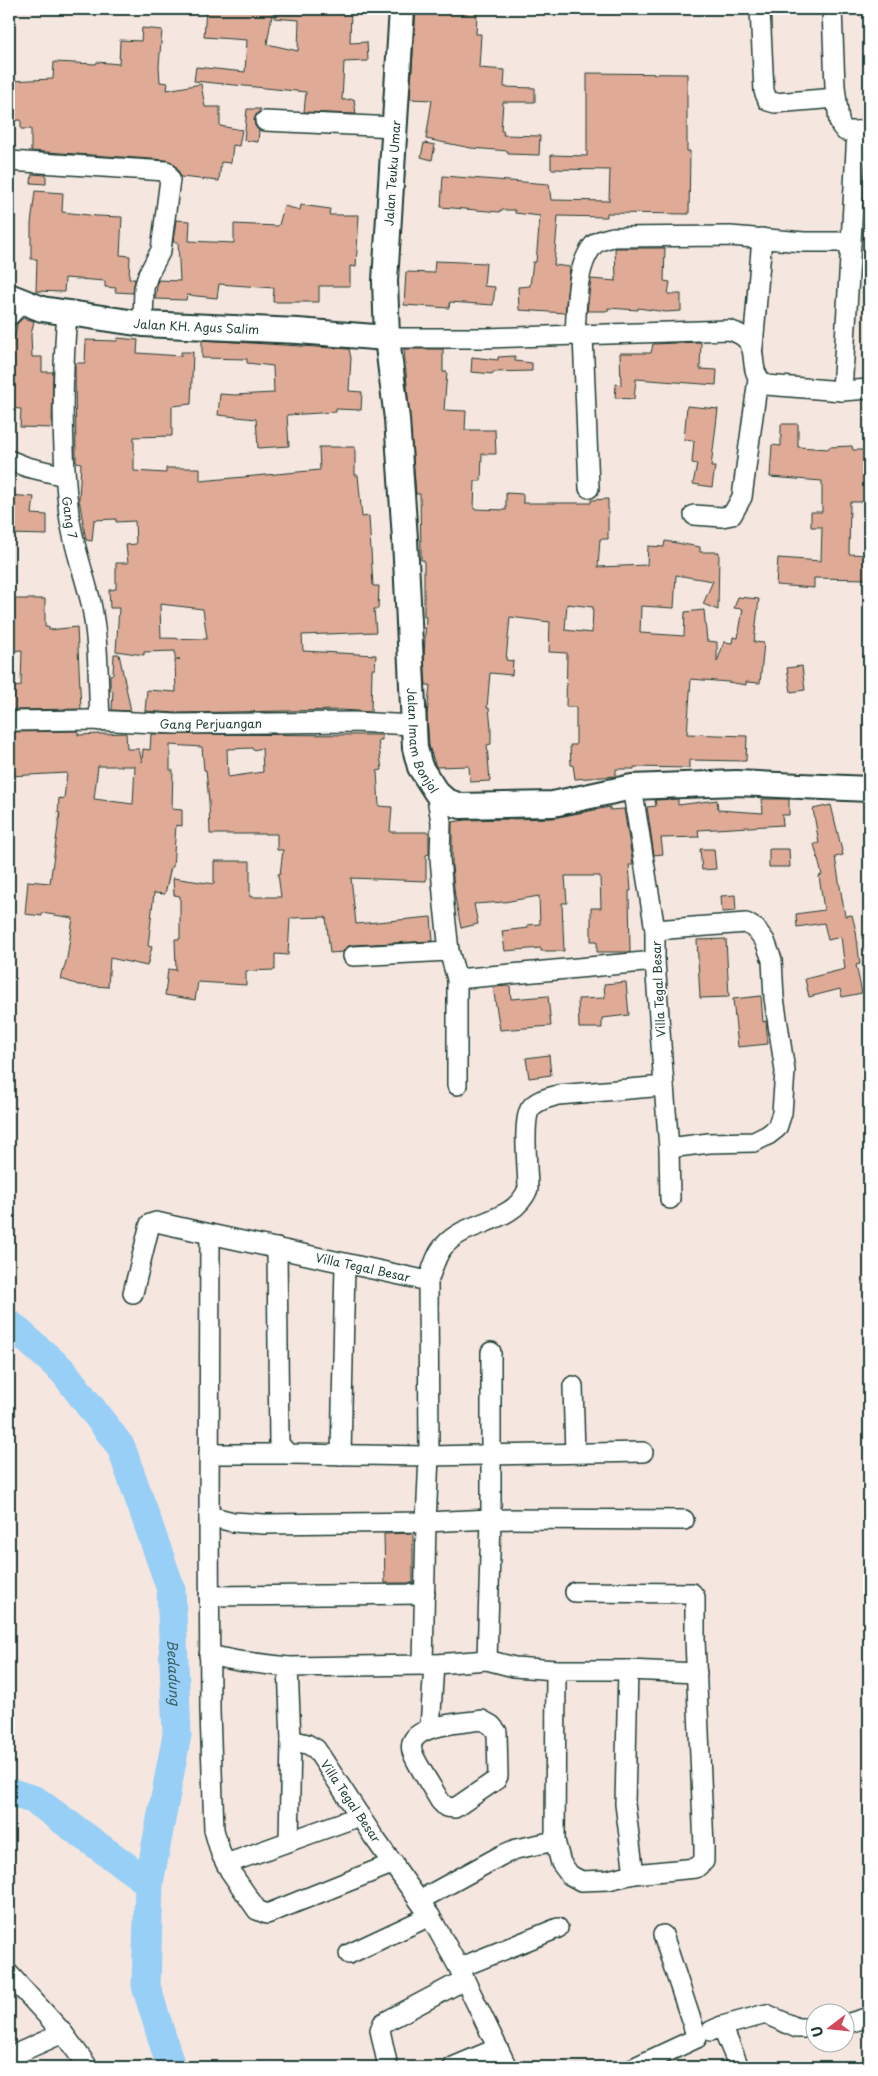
<svg xmlns="http://www.w3.org/2000/svg" width="878" height="2076" viewBox="0 0 878 2076" font-family="'Playpen Sans',sans-serif">
<style>
.lines{fill:none;stroke-linecap:round;stroke-linejoin:round}
.river{stroke:#97cff6;stroke-width:29}
.building{fill:#e0ab96;stroke:#1f3d34;fill-rule:evenodd}
.minor-casing{stroke:#1f3d34;stroke-width:22}
.tertiary-casing{stroke:#1f3d34;stroke-width:28}
.minor{stroke:#fff;stroke-width:19}
.tertiary{stroke:#fff;stroke-width:24}
.labels{text-anchor:middle;dominant-baseline:central;stroke-width:4;stroke-linejoin:round;paint-order:stroke}
.street-label{font-size:12px;fill:#1f3d34;stroke:#fff}
.water-label{font-size:14px;font-style:italic;fill:#3d6264;stroke:#fff}
</style>
<rect width="100%" height="100%" fill="#f6e6e0"/>
<filter id="ink" filterUnits="userSpaceOnUse"><feTurbulence type="fractalNoise" baseFrequency=".02" numOctaves="2"/><feDisplacementMap in="SourceGraphic" scale="10" xChannelSelector="R" yChannelSelector="G"/><feConvolveMatrix kernelMatrix="1 2 1 2 8 2 1 2 1" color-interpolation-filters="sRGB"/></filter>
<g filter="url(#ink)">
<g class="lines">
<!-- river -->
<g class="river">
<path id="s1" d="M9,1325H11L63,1371L121,1447L171,1589L177,1735L149,1883L146,1986L171,2067"/>
<path d="M9,1792L35,1800L149,1883"/>
</g>
</g>
<!-- building -->
<path class="building" d="M206,9H273L267,44L298,51L299,20L274,18V9H351L350,43L367,42L368,61L344,62L342,100L354,99L356,114L304,112L306,92L194,81L196,67L245,72L247,40L204,37Z
M416,9H475L474,13L477,14L476,34H481L479,68L505,70L504,87L535,88V102H503L501,131H504L503,135L540,136L539,155L508,154V151L471,148L426,139L432,100L410,99Z
M142,28L162,30L159,66L160,82L168,83L167,90L201,84L205,107H220V126L242,130L239,146L233,145L231,163L221,162L219,181L181,177L176,166L167,160L31,151V129H21V120L9,121V81L53,79L54,62L96,64L97,62L119,64L120,40L141,41Z
M587,73L687,74V151H690L689,214L607,213V217L558,216L554,265L570,267L565,313L519,310L518,287L530,286L533,262H536L540,216L515,213V210H500V212L441,207L443,176L549,184L551,200L609,201L610,170L551,169V155L587,156Z
M247,109H261L256,115L254,120L255,126L259,131L258,142L244,140Z
M424,143L435,145L432,160L421,157Z
M32,174L46,175V184L31,183Z
M35,191L63,193L62,212L97,216L122,217L120,255L130,256L129,279H135L133,293L115,292L116,288L105,287V281L65,278L64,292L36,291L37,259H31V224Z
M301,205L330,209L329,215H359L356,267L350,266V286H319V302H273L274,288L219,284L217,298L187,295L186,300L155,299L158,280L180,281L178,242H173L176,220L190,221L189,241L234,243V224L277,226L279,225L284,206L300,210Z
M615,248H665L664,281L670,282L668,294H681V311L666,312L638,308V310L608,308V311H587L591,279L616,281Z
M435,261L486,263L484,286L495,287L493,305L450,302L449,308L404,305L406,272L434,273Z
M23,318L34,321L31,335L32,357H42V372H53L52,428L20,427L21,409L9,408V336H15L17,324Z
M118,338L138,340L137,353L181,356V352H193L191,404L172,406V436L134,437V471L166,473V468H200V481L320,470L319,447H355V475H358L362,517L369,516L373,586H379L378,609H374L376,632L302,635L303,651L376,655L375,669H372L371,712L342,710L176,713L145,711L147,690L176,692L175,660L180,659H175V651L144,652V655L116,651L119,608H110L109,590L116,589V563H128L126,545L136,544L135,521L116,522V519L94,520L92,541L86,540L79,499L81,463L76,462L75,363H85L86,340L117,341ZM160,604L203,609L207,639L161,638Z
M202,340L349,349L351,358L349,391L362,392L361,410L336,409V412L287,415L289,446L258,448L256,419L218,415L220,394L235,395L274,393L273,366L247,363V359L202,358Z
M701,342L700,369L717,370L716,385L636,379L634,399L615,398L616,384L621,385L620,353H651L653,344Z
M404,349H443V372H447L444,410L466,411L465,430H495L496,454H482L481,481H475L474,509L506,510V493L523,494V503H591V500L608,499V539H600L598,567L647,565L648,546L664,547L665,541L700,547V552H719L718,610L703,604L713,581L676,575L674,608L641,606L640,633L684,636L685,612L704,610L707,641L717,642V662L724,642L732,643L733,637L738,638L743,609L734,608L738,597L759,599L754,642L764,643L760,683L746,682V685L728,682L691,679L687,734L747,736L746,761L689,760V768L634,767V769H616V776L575,779L573,765H571L570,745H576V707H566L567,653L549,652L550,622L510,617L506,660L513,661L512,675L490,673L487,708H489L491,727V744L487,745L490,781L470,782L469,766L436,767L429,746L427,716L430,685H426L424,657L426,617H424V560H421L420,494H416ZM567,604L593,607L592,633L565,630Z
M515,356V361L532,363V371L493,372V374L471,372L472,357L498,360V357Z
M687,406L718,409L711,467H715L712,487L693,484L697,464L692,463L694,441L684,440Z
M781,424H798V447L829,449V447L852,446L853,450H869V502H850L849,554L869,555V579L814,578V588L776,585L778,558L821,561L822,527H811V512H822V481L770,477L772,445L781,446Z
M9,495L34,497L32,514L47,515V535L9,534Z
M11,599H45V627H49V630L77,627L81,709L9,710V688L21,686L22,650L11,651L9,630H11Z
M114,654H119L131,711L112,710L113,690L110,691V675L113,674Z
M802,666L805,690L791,692L787,668Z
M78,731V735L126,733L127,749H139L142,762L143,749L150,750L151,734L382,735V740H378L382,770L377,771L379,806L392,807L390,832H429V854L426,855V881L351,878L356,924L431,917L433,941L352,945L346,947L343,952L330,953L326,917L290,918L288,955L275,954V970L246,971V985L198,982L195,1000L165,995L168,969L176,970L175,939H180V896L174,895L173,878L214,884V861H250V897H281L278,874H280L283,850H277V834H210L209,802L206,770H204L202,747L170,745V770H173L172,809L182,810V826L176,825L173,867H171L165,894L154,893L148,946L152,947L147,966L110,958L108,987L79,985L61,979L67,958L73,918L42,913V916L25,914L28,881L50,883L60,813H58L59,798L64,799L67,773L9,776V732ZM252,748L253,750L262,748L263,772L228,777L227,749ZM98,766H135L133,804L94,799Z
M678,799V805L717,800L718,810L763,813L762,799H789V815H782L783,825L698,830L699,837L661,838L663,854L654,855L647,807L656,806L655,800Z
M831,805L843,855L835,857L845,916L852,915L856,931L860,964L856,965L862,993L842,997L840,989L809,997L805,979L845,969L841,937L828,940L824,923L797,927L796,914L824,910L819,876L822,875L814,844L819,843L813,809Z
M610,807V810L624,809L633,865H629L631,891H629L630,952H597V941H591V908H601L600,876H565L567,903H562L564,951H541V948L505,951L502,931L528,928L527,925L540,924L539,896L504,902L474,904L478,924L461,928L455,897L452,866V822L466,820L553,818Z
M700,849H714L716,869L702,870Z
M769,849H789L790,867H769Z
M735,895L736,911L722,912L721,896Z
M726,939L729,997L700,998L697,940Z
M626,982L629,1015L602,1018V1028H579L578,999L605,998L604,984Z
M510,986L511,999L548,996L551,1026L500,1030L493,987Z
M761,996L763,1022L766,1021L768,1044L738,1047L733,999Z
M549,1055L551,1075L529,1078L526,1058Z
M413,1533V1583H385L384,1534Z"/>
<g class="lines">
<defs>
<g id="minor">
<path d="M760,9L764,91L768,101L775,103L836,98"/>
<path d="M832,9L835,86L839,121L841,126L845,131H857"/>
<path d="M265,121L395,127"/>
<path d="M9,161L166,171L170,179L161,250L148,275L144,288L143,324"/>
<path id="s2" d="M67,313C62,379 61,448 69,514C73,545 84,573 91,603C99,641 98,682 100,721"/>
<path d="M9,316L22,302"/>
<path d="M575,335C577,307 575,270 592,247C597,240 606,239 613,237L730,236L804,242H851L857,131L869,130"/>
<path d="M583,335L589,488"/>
<path d="M387,338H486L729,330C769,342 741,368 766,385L842,391L869,389"/>
<path d="M753,347L762,238"/>
<path d="M842,391L851,242"/>
<path d="M9,460L27,467L65,476"/>
<path d="M694,515L722,517L732,515L742,497L758,379"/>
<path id="s3" d="M9,721L93,720L176,724L354,722L413,725"/>
<path d="M436,792L441,822L440,858L444,905L449,951L457,979V1085"/>
<path d="M655,930L746,923L756,929L765,941L772,960L774,998L785,1071L782,1113L777,1128L768,1135L754,1142L709,1143L669,1148L664,1086"/>
<path d="M353,956L449,951"/>
<path d="M457,979L655,961"/>
<path d="M669,1148L670,1199"/>
<path d="M277,1248L279,1443L284,1450L290,1454L429,1456L643,1452"/>
<path d="M428,1281L429,1456L426,1522L491,1519L684,1520"/>
<path d="M133,1293L150,1224L156,1222L210,1234"/>
<path d="M573,1386L575,1453"/>
<path d="M209,1454H290"/>
<path d="M341,1455L345,1264"/>
<path d="M209,1516L210,1711L214,1830L221,1854L230,1871L257,1910L267,1914L394,1863"/>
<path d="M209,1596L425,1594"/>
<path d="M209,1655L238,1661L288,1667"/>
<path d="M487,1660L491,1519V1352"/>
<path d="M423,1665L487,1660L514,1667L556,1670H628L697,1673"/>
<path d="M556,1670L555,1841L561,1863L570,1875L581,1881L608,1880L634,1874L696,1868L704,1861V1847L695,1640V1597L692,1593L575,1592"/>
<path d="M628,1670L625,1804L634,1874"/>
<path d="M482,1720L491,1725L497,1732L498,1776L496,1780L455,1808L446,1807L440,1801C434,1790 415,1762 412,1751C405,1724 465,1723 482,1720Z"/>
<path d="M430,1728L434,1664"/>
<path d="M289,1842L291,1740"/>
<path d="M226,1864L360,1816"/>
<path d="M420,1900L502,1855L516,1849L555,1841"/>
<path d="M349,1954L430,1916"/>
<path d="M459,1968L558,1928"/>
<path d="M9,1974L63,2033L88,2067"/>
<path d="M846,2024L869,2017"/>
<path d="M722,2026L766,2014L797,2028H816"/>
<path d="M711,2031L722,2026L739,2067"/>
<path d="M9,2057L63,2033"/>
<path d="M388,2067L380,2030L383,2023L464,1980"/>
<path d="M453,2067L498,2048"/>
<path id="s4" d="M507,2067L459,1968L430,1916L373,1836L316,1749L307,1744L291,1740L288,1667L423,1665L426,1522L264,1524L233,1522L209,1516L210,1234L428,1281C432,1271 436,1254 444,1246C467,1219 513,1225 528,1189C528,1171 522,1123 530,1109C536,1100 548,1098 558,1095L664,1086L655,961V930L632,787"/>
<path d="M635,2067L697,2038L663,1935"/>
</g>
<g id="tertiary">
<path id="s5" d="M402,9L385,281L387,338L397,419L405,539L415,748L420,767L436,792L446,801L461,806L553,804L632,787L736,783L869,789"/>
<path id="s6" d="M9,296L42,309L143,324L298,331L387,338"/>
</g>
</defs>
<!-- minor casing -->
<use href="#minor" class="minor-casing"/>
<!-- tertiary casing -->
<use href="#tertiary" class="tertiary-casing"/>
<!-- minor -->
<use href="#minor" class="minor"/>
<!-- tertiary -->
<use href="#tertiary" class="tertiary"/>
</g>
</g>
<g class="labels">
<!-- street labels -->
<g class="street-label">
<text transform="translate(392 173) rotate(-86)">Jalan Teuku Umar</text>
<text stroke="none"><textPath href="#s6" startOffset="191">Jalan KH. Agus Salim</textPath></text>
<text stroke="none"><textPath href="#s2" startOffset="205">Gang 7</textPath></text>
<text stroke="none"><textPath href="#s3" startOffset="202">Gang Perjuangan</textPath></text>
<text stroke="none"><textPath href="#s5" startOffset="735">Jalan Imam Bonjol</textPath></text>
<text transform="translate(658 989) rotate(-93)">Villa Tegal Besar</text>
<text stroke="none"><textPath href="#s4" startOffset="1406">Villa Tegal Besar</textPath></text>
<text transform="translate(351 1801) rotate(56)">Villa Tegal Besar</text>
</g>
<!-- water labels -->
<g class="water-label">
<text stroke="none"><textPath href="#s1" startOffset="401">Bedadung</textPath></text>
</g>
</g>
<!-- margin -->
<rect width="878" height="2076" fill="none" stroke="#fff" stroke-width="30"/>
<rect x="15" y="15" width="848" height="2046" fill="none" stroke="#1f3d34" stroke-width="2" filter="url(#ink)"/>
<!-- north arrow -->
<g transform="translate(830 2028) rotate(254)"><circle r="24" fill="#ffffff" stroke="#a5b1ae"/>
<path d="M0-4L9 19L0 12L-9 19Z" fill="#d1495b"/>
<text y="-8" font-size="14" font-weight="bold" text-anchor="middle" fill="#1f3d34">U</text>
</g>
</svg>
